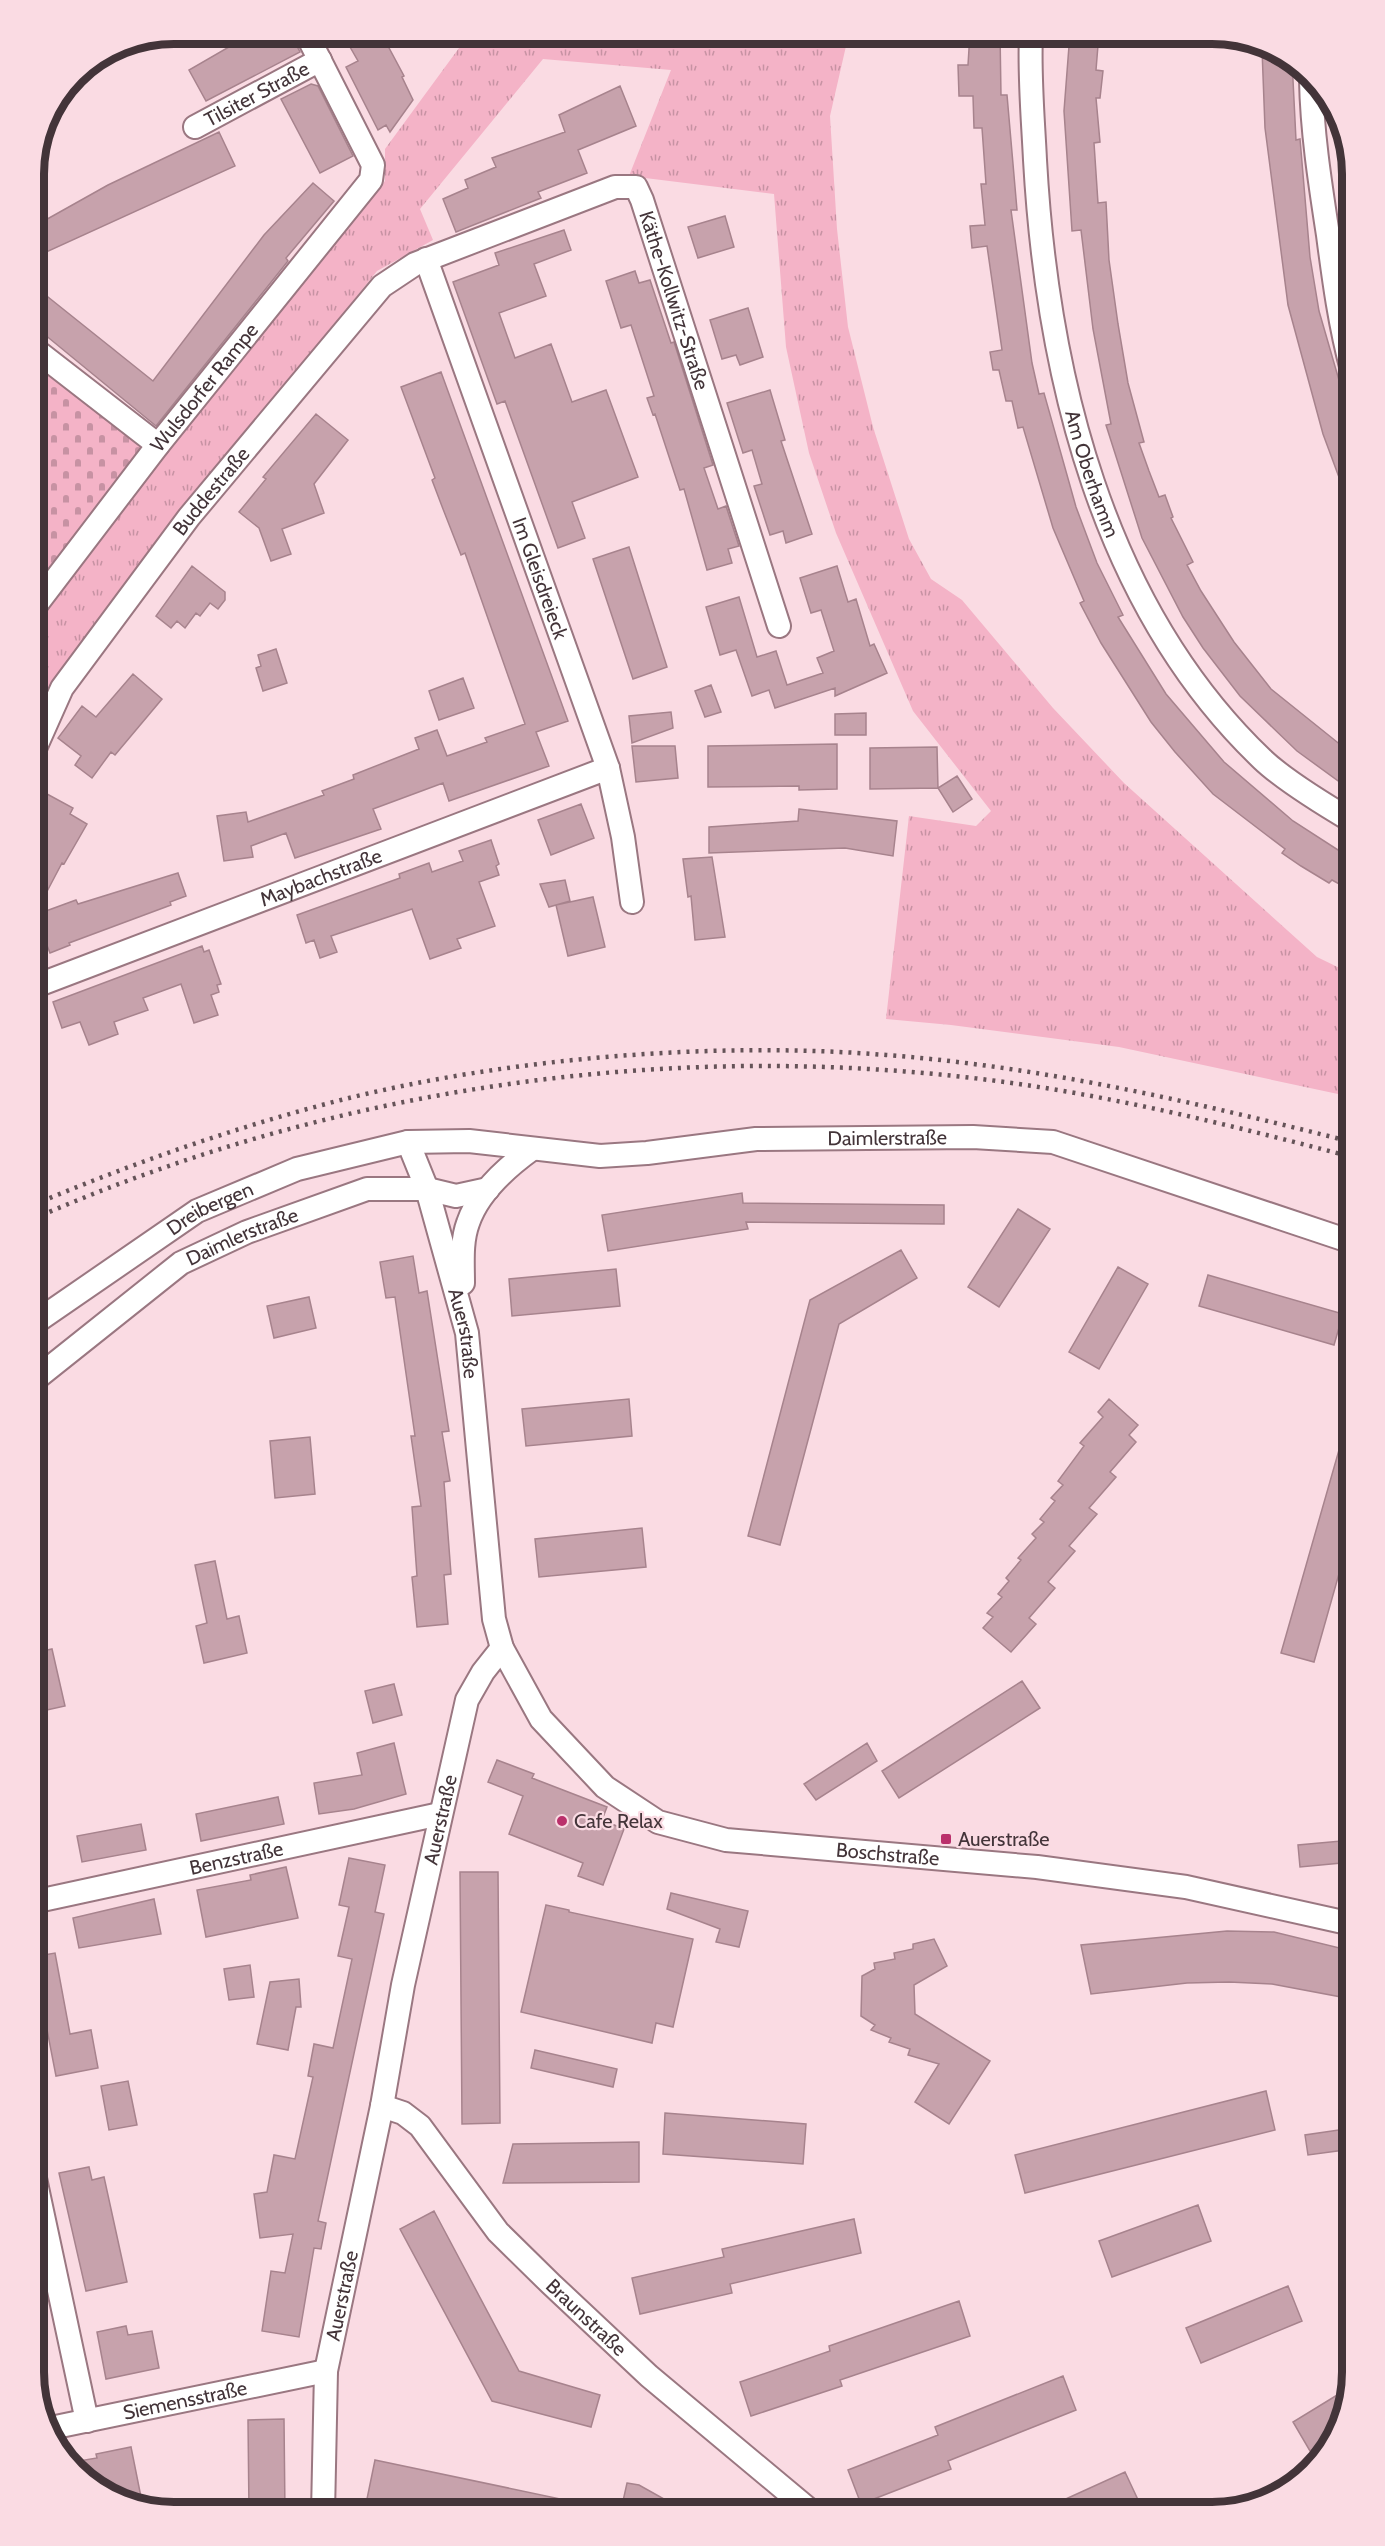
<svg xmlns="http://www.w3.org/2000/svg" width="1385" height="2546" viewBox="0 0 1385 2546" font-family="Cabin,sans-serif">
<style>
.cemetery{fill:url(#cemetery-stones)}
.park{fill:url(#park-tufts)}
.building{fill:#c7a2ac;stroke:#a7838d;stroke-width:1.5}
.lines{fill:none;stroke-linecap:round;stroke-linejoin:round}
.minor-casing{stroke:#9a7781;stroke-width:26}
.minor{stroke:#fff;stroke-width:22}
.rail{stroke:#655358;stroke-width:4.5;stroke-dasharray:3 6;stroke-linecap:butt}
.poi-dot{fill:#ba306b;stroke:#fadbe3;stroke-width:2}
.labels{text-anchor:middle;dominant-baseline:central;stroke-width:4.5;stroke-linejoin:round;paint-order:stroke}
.street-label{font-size:20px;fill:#433439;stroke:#fadbe3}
.poi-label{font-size:20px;fill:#433439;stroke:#fadbe3;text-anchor:start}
.rim{fill:none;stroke:#433439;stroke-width:8}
</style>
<defs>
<pattern id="cemetery-stones" width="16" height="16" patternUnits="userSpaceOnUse" patternTransform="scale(1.5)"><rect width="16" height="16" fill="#f4b3c7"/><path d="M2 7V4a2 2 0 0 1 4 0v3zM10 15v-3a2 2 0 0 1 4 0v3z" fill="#c792a3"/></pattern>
<pattern id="park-tufts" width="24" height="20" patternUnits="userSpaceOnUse" patternTransform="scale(1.5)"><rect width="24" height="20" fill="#f4b3c7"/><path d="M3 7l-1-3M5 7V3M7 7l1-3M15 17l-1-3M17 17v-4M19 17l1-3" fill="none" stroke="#c792a3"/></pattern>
</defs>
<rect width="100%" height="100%" fill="#fadbe3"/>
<!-- cemetery -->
<path class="cemetery" d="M33,360L143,445L33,589Z"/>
<!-- park -->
<path class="park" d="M470,33H849L830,116L837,229L848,327L873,427L909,539L931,579L962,600L1053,708L1124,783L1317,957L1352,974V1097L1119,1047L951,1025L886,1019L909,816L976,826L991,811L913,711L836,533L809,453L786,347L774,194L629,176L671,70L543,59L420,209L433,240L377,271L182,515L33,724V589L143,445L160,457L385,181V149Z"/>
<!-- building -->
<path class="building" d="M253,33H290L300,52L206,101L189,70Z
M342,33H381L404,76L402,77L413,100L390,132L386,125L378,130L346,67L358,61Z
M970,33H1000L1001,95H1007L1017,210H1011L1032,363L1039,394L1044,393L1076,507L1097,563L1123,615L1118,617L1166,694L1224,762L1293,821L1352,859V891L1332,880L1329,883L1301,866L1282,853L1285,849L1213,794L1175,752L1151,722L1101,643L1080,603L1084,601L1053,528L1023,427L1018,428L1012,401H1006L999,370H993L990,352L1002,350L987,246L972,248L970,226L985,225L981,184H986L982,128H974L973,96H959L958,65H968Z
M1070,33H1099L1096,70L1103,71L1100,98H1096L1100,142L1094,143L1098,203L1106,202L1109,260L1118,324L1128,383L1144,442L1139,443L1149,471L1159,497L1165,495L1173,517L1171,518L1193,562L1187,565L1201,591L1234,642L1271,689L1352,754V791L1297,751L1240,696L1203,648L1183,617L1142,538L1106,425L1111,424L1093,329L1081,230L1072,231L1064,111Z
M1262,49L1292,60L1296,140L1300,139L1310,257L1319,311L1352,425V506L1350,507L1323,434L1288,305L1265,128Z
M311,84L318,86L353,156L320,173L281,99Z
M620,86L636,126L578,150L587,173L538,192L541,198L456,232L443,199L468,188L465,180L496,167L492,158L565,132L559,115Z
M219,132L235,166L33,258V227L108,185Z
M313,183L334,201L286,258L288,261L156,426L33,325V285L153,381L264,235Z
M725,216L734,247L698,258L688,227Z
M564,230L571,250L534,264L546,296L499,313L515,358L551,344L572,402L606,390L638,477L572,502L585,538L558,548L505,401L497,404L453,282L499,265L495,253Z
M635,271L639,283L650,280L671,343L674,342L713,465L704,468L718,509L726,506L739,546L728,549L732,563L707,570L684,489L680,490L655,414L653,415L647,398L654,396L631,325L621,328L606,281Z
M748,308L763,357L740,365L736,355L722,359L710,320Z
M441,372L568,721L536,732L549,766L449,801L443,783L373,809L381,829L295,858L286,833L251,846L253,857L224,861L217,816L246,812L248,822L324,795L322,791L354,779L353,775L419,749L415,738L437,730L447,756L487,742L485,738L525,724L465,553L461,555L443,509L432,480L435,478L401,387Z
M770,390L785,440L781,441L812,534L786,543L783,531L770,535L754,486L762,484L752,450L743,453L727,403Z
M316,414L348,440L314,484L324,513L282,529L291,554L271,561L259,528L239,512L266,479L263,477Z
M629,547L667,667L633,679L593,559Z
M192,566L225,592V600L218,609L210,603L200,616L196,613L185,628L177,621L171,628L156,616Z
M837,566L848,602L856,599L870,646L874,644L887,673L835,696V688L775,708L769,690L752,696L736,650L720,655L706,607L739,597L757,657L776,651L787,685L823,673L817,658L834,651L821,610L811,613L800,578Z
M276,649L287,683L263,691L256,668L261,666L258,655Z
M133,674L162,699L115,755L111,752L92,778L75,765L81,756L58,738L82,706L96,717Z
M463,678L474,708L439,720L429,691Z
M711,685L721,712L705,717L695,691Z
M671,712L673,728L632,743L629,716Z
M866,713V735H835V714Z
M837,744V789L799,790V786L708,787V746Z
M632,746H675L678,778L636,782Z
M937,747L938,788L870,789V748Z
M957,776L972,799L953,812L938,788Z
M47,794L73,808L70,814L87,824L64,864L62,863L33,918V819Z
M581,804L594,838L551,855L538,820Z
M799,809L897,821L893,856L845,848L709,853V827L798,821Z
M491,840L499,864L496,866L499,875L479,882L495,926L457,939L461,948L430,959L412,909L331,936L337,952L320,958L314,940L306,943L297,915L400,878L399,874L429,863L432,872L463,861L459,851Z
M712,857L725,937L695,940L691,896L688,897L683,859Z
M178,873L186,896L170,902L171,905L69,943L70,945L50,953L35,915L76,900L78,904Z
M565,880L570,901L549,907L540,884Z
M593,897L605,947L568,956L556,905Z
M202,946L204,952L209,950L221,984L217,985L219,992L211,995L218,1015L194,1023L181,984L143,998L148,1010L114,1022L118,1034L89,1045L80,1022L62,1028L53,1002Z
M742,1193L743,1203L944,1205V1224L746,1222L748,1229L608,1251L602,1215Z
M1018,1209L1050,1229L999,1307L968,1287Z
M901,1250L917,1278L839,1324L780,1545L748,1536L810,1300Z
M413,1256L419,1293L427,1291L449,1431L442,1432L450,1481L444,1482L451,1574L444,1575L448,1624L417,1627L412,1577L417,1576L412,1507L421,1506L411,1436H415L395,1297L386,1298L380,1262Z
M1118,1267L1148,1284L1099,1369L1069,1352Z
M616,1269L620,1306L512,1316L509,1279Z
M1208,1275L1343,1314L1334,1345L1199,1306Z
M309,1297L316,1328L274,1338L267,1306Z
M629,1399L632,1436L526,1446L522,1409Z
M1109,1399L1138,1425L1129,1435L1136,1442L1110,1472L1116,1477L1089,1508L1097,1514L1069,1546L1075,1551L1048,1582L1055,1588L1029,1618L1036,1624L1011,1652L983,1628L993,1617L987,1613L1002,1597L998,1594L1009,1581L1006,1578L1021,1560L1018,1558L1036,1538L1032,1534L1044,1522L1040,1519L1055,1501L1051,1498L1063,1485L1058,1481L1084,1446L1080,1443L1103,1417L1098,1412Z
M1347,1422H1352V1528L1314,1662L1281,1653Z
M310,1437L315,1494L275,1498L270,1441Z
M642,1528L646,1567L539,1577L535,1539Z
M215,1561L227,1619L239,1616L247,1653L204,1663L196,1626L207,1623L195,1565Z
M52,1649L65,1706L33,1713V1653Z
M1022,1681L1040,1708L899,1798L882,1771Z
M394,1684L402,1715L373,1723L365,1691Z
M394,1743L406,1794L354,1809L319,1814L314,1783L362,1775L357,1753Z
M867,1743L877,1761L816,1800L804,1784Z
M497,1760L534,1774L532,1778L607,1807L602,1820L624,1829L603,1885L578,1876L583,1863L509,1834L523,1796L488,1782Z
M278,1797L284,1824L201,1841L196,1814Z
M141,1824L146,1850L82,1862L77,1836Z
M1352,1840V1862L1300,1867L1298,1845Z
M349,1858L385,1865L375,1912L384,1914L318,2221L326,2223L321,2249L314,2248L299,2337L262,2331L271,2271L285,2273L293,2234L260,2238L254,2194L267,2192L274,2155L295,2159L313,2077L308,2076L314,2044L333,2048L352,1959L338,1956L349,1907L339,1905Z
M286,1867L298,1918L206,1937L197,1890L251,1880L250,1875Z
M460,1872H498L500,2123L462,2124Z
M671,1893L748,1911L739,1947L716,1942L720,1929L667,1909Z
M154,1899L161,1934L79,1948L73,1918Z
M546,1905L569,1910V1912L693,1939L673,2027L656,2023L652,2043L521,2012Z
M1227,1931L1274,1932L1352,1951V1999L1272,1984L1229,1982L1187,1983L1091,1994L1081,1945Z
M934,1939L947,1966L914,1985L915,2014L990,2061L949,2124L915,2102L939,2064L908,2055L910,2049L889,2042L891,2038L871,2030L875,2025L861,2016L862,1976L875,1969L874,1963L895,1959L894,1953L913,1949V1944Z
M55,1953L70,2034L91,2030L98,2068L56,2076L43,2009L33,2011V1957Z
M250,1965L254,1997L229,2000L224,1969Z
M299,1979L301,2007H296L288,2050L257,2044L270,1982Z
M535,2050L617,2069L613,2087L531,2068Z
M128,2081L137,2125L109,2130L101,2086Z
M1266,2091L1275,2130L1025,2193L1015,2155Z
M665,2113L806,2124L803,2164L663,2154Z
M1352,2128V2149L1308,2155L1305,2135Z
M639,2142V2182L503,2183L513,2144Z
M89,2167L92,2180L104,2177L127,2282L86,2291L59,2173Z
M1198,2205L1211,2241L1112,2277L1099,2241Z
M434,2211L519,2371L600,2395L591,2427L492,2401L400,2229Z
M854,2219L861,2253L730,2284L732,2293L640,2314L632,2278L724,2257L722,2249Z
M1288,2286L1302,2321L1201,2363L1186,2328Z
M959,2301L970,2336L840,2380L842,2386L751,2416L740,2382L830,2351L829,2346Z
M126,2326L128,2335L152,2331L159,2368L106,2379L97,2332Z
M1063,2376L1076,2410L948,2461L951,2469L861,2504L848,2470L938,2435L935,2427Z
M1347,2389L1333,2437L1310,2451L1293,2422Z
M284,2419L285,2513H249L248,2420Z
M131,2447L141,2497L127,2500L95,2489L73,2462L97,2458L96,2454Z
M375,2460L589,2505L588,2513H433L367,2499Z
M1125,2472L1139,2502L1116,2513H1035Z
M627,2483L639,2485L689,2513H651L623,2501Z"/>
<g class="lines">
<defs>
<g id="minor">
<path id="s1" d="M1031,33C1029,76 1033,118 1035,160C1047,374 1102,606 1262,759C1285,781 1325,805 1352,821"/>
<path d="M1311,80C1312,132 1320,183 1328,235C1334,281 1340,326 1352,370"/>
<path id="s2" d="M195,127L320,60"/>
<path id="s3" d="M426,259L608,768L623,837L632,902"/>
<path d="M33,348L158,445"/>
<path id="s4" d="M33,609L158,445L371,180L373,165L306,33"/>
<path id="s5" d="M33,753L62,688L189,517L382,286L415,264L615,187H636L642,200L779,626"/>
<path id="s6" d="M33,987L608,768"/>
<path id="s7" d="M408,1142L427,1189L467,1333L494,1619L502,1648L541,1719L605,1787L658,1822L726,1840L1037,1867L1186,1887L1352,1924"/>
<path d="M463,1283C463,1263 461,1242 468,1223C478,1193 507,1167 532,1149"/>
<path id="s8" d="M33,1324L197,1211L297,1169L408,1142L469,1141L600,1156L647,1153L756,1139L973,1137L1053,1142L1352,1242"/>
<path id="s9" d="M33,1381L181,1263L247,1232L367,1189H427L456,1196L488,1189"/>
<path id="s10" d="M33,1902L440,1814"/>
<path id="s11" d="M382,2106L403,2113L420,2126L498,2232L551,2284L649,2376L813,2513"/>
<path d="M33,2169L87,2421"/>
<path id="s12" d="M46,2429L326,2371"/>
<path id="s13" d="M323,2513L326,2371L382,2106L403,1985L467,1700L483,1672L502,1648"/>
</g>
</defs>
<!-- minor casing -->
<use href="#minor" class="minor-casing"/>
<!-- minor -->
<use href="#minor" class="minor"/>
<!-- rail -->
<path class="rail" d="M33,1205C133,1163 236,1127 341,1100C507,1058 715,1041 886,1055C1045,1067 1198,1103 1352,1142
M33,1219C330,1089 659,1040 981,1079C1107,1094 1230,1125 1352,1157"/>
</g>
<!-- markers -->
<g class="poi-dot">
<circle cx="562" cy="1821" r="6"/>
<rect x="940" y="1833" width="12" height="12" rx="3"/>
</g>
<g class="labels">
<!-- street labels -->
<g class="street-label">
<text stroke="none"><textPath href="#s2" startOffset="70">Tilsiter Straße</textPath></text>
<text stroke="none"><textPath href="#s5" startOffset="980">Käthe-Kollwitz-Straße</textPath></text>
<text stroke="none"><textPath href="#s4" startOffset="280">Wulsdorfer Rampe</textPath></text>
<text stroke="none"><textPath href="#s1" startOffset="447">Am Oberhamm</textPath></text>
<text stroke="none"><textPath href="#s5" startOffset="318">Buddestraße</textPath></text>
<text stroke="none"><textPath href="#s3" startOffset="339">Im Gleisdreieck</textPath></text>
<text stroke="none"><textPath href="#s6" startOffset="308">Maybachstraße</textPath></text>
<text stroke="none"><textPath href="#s8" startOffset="903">Daimlerstraße</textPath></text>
<text stroke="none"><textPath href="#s8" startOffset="212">Dreibergen</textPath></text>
<text stroke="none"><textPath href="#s9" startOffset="256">Daimlerstraße</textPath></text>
<text stroke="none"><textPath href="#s7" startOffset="200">Auerstraße</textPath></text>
<text stroke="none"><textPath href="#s13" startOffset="705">Auerstraße</textPath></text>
<text stroke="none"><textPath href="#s7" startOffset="988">Boschstraße</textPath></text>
<text stroke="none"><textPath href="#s10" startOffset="208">Benzstraße</textPath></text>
<text stroke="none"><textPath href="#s13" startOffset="219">Auerstraße</textPath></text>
<text stroke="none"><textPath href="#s11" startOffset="298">Braunstraße</textPath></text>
<text stroke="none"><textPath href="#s12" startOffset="142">Siemensstraße</textPath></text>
</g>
<!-- poi labels -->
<g class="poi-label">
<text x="574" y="1821">Cafe Relax</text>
<text x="958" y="1839">Auerstraße</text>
</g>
</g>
<!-- crop -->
<path d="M0 0H1385V2546H0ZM174 44H1212A130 130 0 0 1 1342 174V2372A130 130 0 0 1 1212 2502H174A130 130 0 0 1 44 2372V174A130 130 0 0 1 174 44Z" fill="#fadbe3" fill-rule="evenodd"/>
<path class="rim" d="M174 44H1212A130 130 0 0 1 1342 174V2372A130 130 0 0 1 1212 2502H174A130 130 0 0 1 44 2372V174A130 130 0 0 1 174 44Z"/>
</svg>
